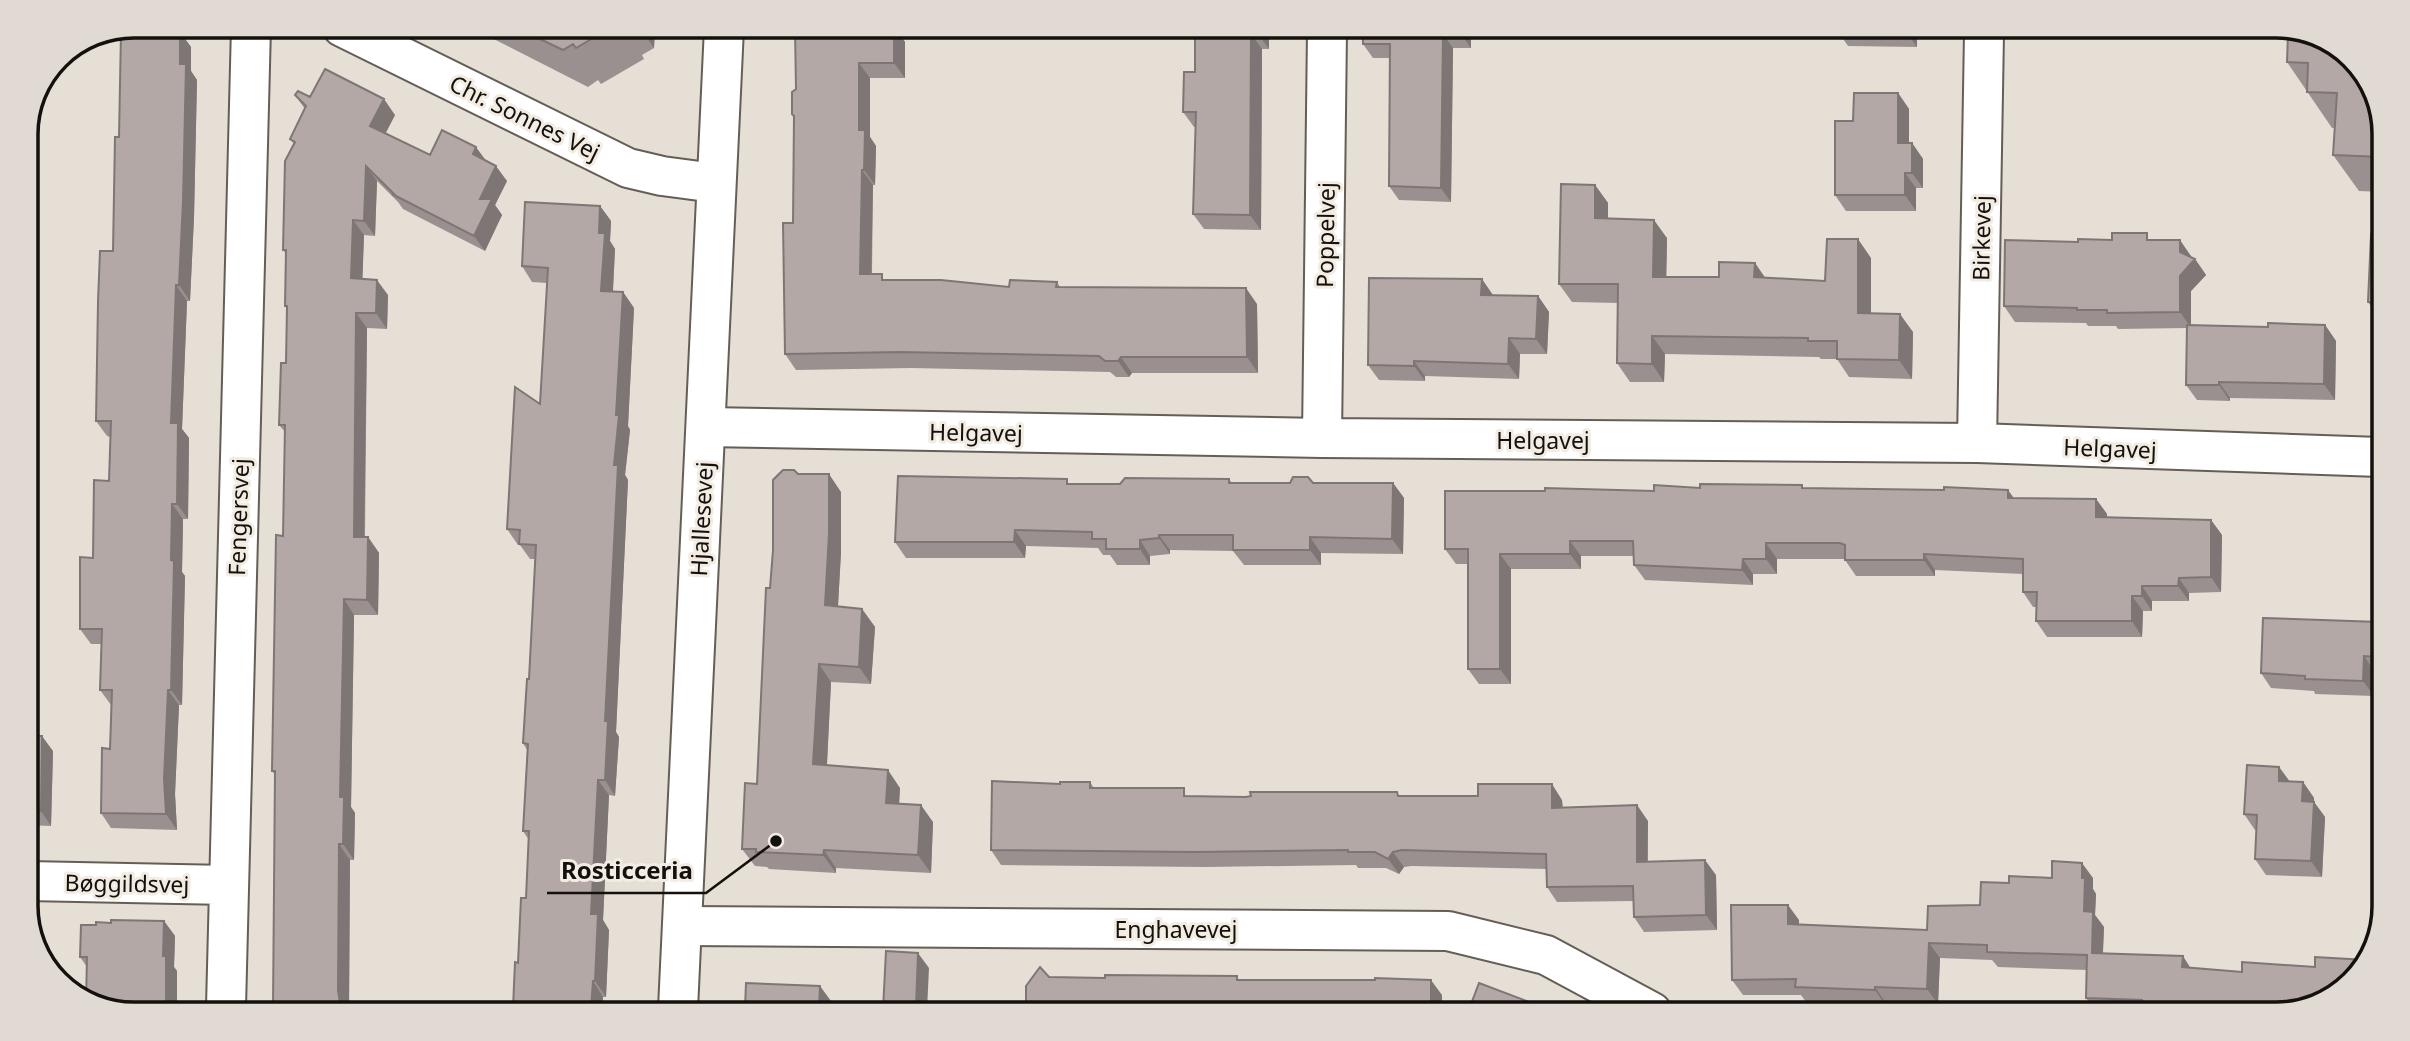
<svg xmlns="http://www.w3.org/2000/svg" width="2410" height="1041" viewBox="0 0 2410 1041" font-family="'Noto Sans',sans-serif">
<style>
.lines{fill:none;stroke-linecap:round;stroke-linejoin:round}
.minor-casing{stroke:#645e56;stroke-width:42}
.tertiary-casing{stroke:#645e56;stroke-width:42}
.minor{stroke:#fff;stroke-width:38}
.tertiary{stroke:#fff;stroke-width:38}
.wall{fill:#9b9090}
.shaded-wall{fill:#7e7675}
.building{fill:#b4a8a7;stroke:#7e7675;stroke-width:2}
.labels{text-anchor:middle;dominant-baseline:central;stroke-width:6;stroke-linejoin:round;paint-order:stroke}
.street-label{font-size:23px;fill:#13100d;stroke:#f3ece3}
.rim{fill:none;stroke:#13100d;stroke-width:3.5}
.leader{fill:none;stroke:#13100d;stroke-width:2.5}
.callout-dot{fill:#13100d;stroke:#f3ece3;stroke-width:2.5}
.callout-label{font-size:24px;text-anchor:middle;font-weight:bold;fill:#13100d;stroke:#f3ece3;stroke-width:6;stroke-linejoin:round;paint-order:stroke}
</style>
<rect width="100%" height="100%" fill="#e6dfd6"/>
<g class="lines">
<defs>
<path id="minor" d="M342,27L628,168L662,176L715,183
M706,427L1322,438L1977,443L2380,457
M1322,438L1327,31
M1977,443L1984,33
M27,881L228,885
M682,926L1448,931L1546,955L1652,1012
M226,1007L251,27"/>
<path id="tertiary" d="M678,1009L724,28"/>
</defs>
<!-- minor casing -->
<use href="#minor" class="minor-casing"/>
<!-- tertiary casing -->
<use href="#tertiary" class="tertiary-casing"/>
<!-- minor -->
<use href="#minor" class="minor"/>
<!-- tertiary -->
<use href="#tertiary" class="tertiary"/>
</g>
<!-- wall -->
<path class="wall" d="M470,27L655,28L654,48L642,55L644,59L601,84L598,80L588,87Z
M795,29H896L905,42V78H870V137L876,146L875,185H873L872,274L886,280L1009,287L1057,282L1060,287L1257,304L1258,373H1132L1129,377H1116L1110,372L911,368L796,370L785,354L793,223L796,89Z
M1195,30H1269V49H1262L1261,230L1204,229L1193,214L1196,127H1194L1183,112L1195,72Z
M1363,31H1471V48H1453L1451,202L1399,200L1389,186L1390,58H1373L1363,44Z
M180,32L191,47V71L197,80L194,217L190,301H187L182,429L189,438L188,519H183L182,572L185,576L182,705H179L175,794L177,830L111,828L101,813L110,749L111,705L100,690L101,644H91L80,629L93,558L109,481L110,437L107,436L96,421L113,251L119,137Z
M1839,33H1917V47L1848,46Z
M2288,34L2384,128L2383,192L2359,191L2333,155L2335,128H2332L2287,62Z
M1898,93L1909,109V143H1912L1923,159V188H1916V211H1846L1835,195L1853,121Z
M295,95L310,97L395,115L386,133L430,155L486,161L507,181L495,205L502,215L485,251L403,209L398,202L377,181L375,236L364,235L362,279L388,295L387,329L367,328L365,537H368L379,553L378,615H354L351,807L355,813L354,860H350L349,1008L273,1007L275,775L272,771L283,536L285,432L279,425L286,363L287,309L285,306L286,254L283,250L294,144L290,139L305,109Z
M1595,185L1608,203V219L1667,238L1666,277H1719L1755,263L1765,278L1825,281L1871,258V313L1913,332L1912,379L1849,377L1837,359H1821L1819,357L1665,354L1664,382H1630L1617,363L1618,303L1572,302L1559,284Z
M600,206L611,221L610,241L615,249L613,292H623L634,308L628,426L630,430L625,475L628,480L616,732L619,737L615,796L609,795L603,920L609,930L606,997H603V1009L513,1008L526,898L529,840L523,831L527,750L523,743L529,679L535,559H530L520,545H518L507,529L540,404L547,283L532,282L522,266Z
M2383,235L2382,321L2368,302Z
M2152,240L2191,256V257L2195,259L2206,275L2191,291V326L2268,327L2325,325L2336,341L2335,400L2230,398V401L2197,400L2186,385L2187,328L2118,329L2116,326H2088L2086,323L2015,322L2004,306L2078,242Z
M1493,295L1538,296L1549,312L1547,354H1520L1519,379L1425,376V381L1379,380L1368,365Z
M798,474L841,492V552L838,606L862,609L875,627L871,684L831,682L827,765L900,788L899,804L933,822L931,873L836,868V873L769,869L767,867L755,866L742,849L757,784L773,550Z
M1229,479L1232,483H1393L1404,498L1403,554L1321,553V565H1244L1233,551L1170,550V554L1150,556V565H1117L1110,555H1103L1098,548L1026,546L1025,558H906L895,542L1071,484H1120Z
M1700,488H1804L2013,498L2096,499L2107,514V517L2211,520L2222,535L2221,592L2189,593V601H2152V611H2143L2142,637H2047L2036,621V607H2033L2023,592V574L1935,570V576H1856L1845,560V559H1777V574H1753V585L1645,580L1634,565V556H1581V569H1511V684H1479L1468,669V564H1456L1445,549L1654,491Z
M2379,622L2378,671H2374V696L2315,694L2314,691L2271,688L2261,673Z
M26,736L53,751L51,826L27,825Z
M2279,767L2290,782H2303L2314,798V802L2325,817L2322,877L2266,875L2255,859L2257,830H2255L2244,814Z
M1090,782L1094,788L1189,796L1246,797L1400,796L1562,800L1563,808L1648,821V861L1716,875L1717,930L1644,932L1634,917L1633,901L1557,902L1547,887L1546,869L1412,866L1404,867L1399,874L1386,868H1358L1356,865L1205,867L1001,865L991,850L1060,784Z
M2052,878H2093V889L2096,894L2095,915L2104,927L2103,954L2191,968L2242,972L2315,967L2366,960L2276,1015L2096,1013L2086,998L2087,970L1998,967L1992,960L1940,958L1938,1004L1886,1003V1006L1806,1002L1801,995H1743L1732,980L1799,920V925L1927,930L1980,905L2009,883Z
M164,921L175,936L174,967L177,971V1007H94L87,967L80,957L111,923Z"/>
<!-- shaded-wall -->
<path class="shaded-wall" d="M640,28H655L654,48Z
M894,29H896L905,42V78L894,63Z
M1258,30H1269V49L1258,34Z
M1461,31H1471V48L1461,34Z
M180,32L191,47V71L197,80L194,217L190,301L179,285Z
M1907,33H1917V47Z
M1251,34L1262,49L1261,230L1250,215Z
M1443,34L1453,48L1451,202L1441,188Z
M859,63L870,78V137L876,146L875,185L864,170L859,130Z
M1898,93L1909,109V159L1898,143Z
M384,99L395,115L381,141L370,126Z
M1912,143L1923,159V188L1912,173Z
M476,147L487,162L473,154Z
M366,166L377,181L375,236L364,221Z
M496,166L507,181L495,205L502,215L485,251L474,236L480,199Z
M862,170L873,185L871,289L860,274Z
M1905,173L1916,188V211L1905,195Z
M1595,185L1608,203V237L1595,218Z
M600,206L611,221L610,241L615,249L612,307L601,291L599,233Z
M353,220L364,235L362,294L351,278Z
M1654,220L1667,238L1666,296L1653,277Z
M1858,239L1871,258V331L1858,313Z
M2180,240L2191,256V264L2195,259L2206,275L2191,291V328L2180,312Z
M1755,263L1768,282L1754,277Z
M1482,279L1493,295H1481Z
M377,280L388,295L387,329L376,313Z
M176,285L187,301L182,429L189,438L188,519L177,504L171,423Z
M1246,288L1257,304L1258,373L1247,357Z
M623,292L634,308L628,426L630,430L625,475L628,480L616,732L619,737L615,796L605,780V721L614,465Z
M1538,296L1549,312L1547,354L1536,339Z
M356,313L367,328L364,553L354,537Z
M1900,314L1913,332L1912,379L1899,360Z
M2325,325L2336,341L2335,400L2324,384Z
M1652,336L1665,354L1664,382L1652,364Z
M1509,338L1520,354L1519,379L1508,364Z
M1121,357L1132,373L1129,377L1118,361Z
M1414,361L1425,376V381L1414,366Z
M2219,382L2230,398V401L2219,385Z
M829,474L841,492V552L837,623L825,605Z
M1393,483L1404,498L1403,554L1392,539Z
M2008,490L2019,505L2008,498Z
M2096,499L2107,514V532L2096,517Z
M172,504L183,519L182,572L185,576L182,705L171,690Z
M2211,520L2222,535L2221,592L2211,577Z
M1015,530L1026,546L1025,558L1014,542Z
M1159,535L1170,550V554L1159,538Z
M368,537L379,553L378,615L367,600Z
M1310,537L1321,553V565L1310,550Z
M1140,540L1150,556V565L1140,549Z
M1570,541L1581,556V569L1570,554Z
M1766,543L1777,559V574L1766,559Z
M1500,554L1511,569V684L1500,669Z
M1924,554L1935,570V576L1924,560Z
M1743,559L1753,574V585L1742,570Z
M2179,578L2189,593V601L2178,586Z
M2142,586L2152,601V611L2142,596Z
M2132,596L2143,611L2142,637L2132,621Z
M344,599L354,615L351,807L355,813L354,860L343,844L340,797Z
M862,609L875,627L871,684L859,667Z
M2364,656L2374,671V696L2363,681Z
M819,664L831,682L826,782L813,764Z
M168,690L179,705L175,794L177,830L166,814L164,779Z
M42,736L53,751L51,826L41,811Z
M2279,767L2290,782L2279,781Z
M888,770L900,788L898,821L886,803Z
M598,780L609,795L603,920L609,930L606,997L595,981L591,914Z
M2303,782L2314,798L2313,817L2302,801Z
M1552,784L1562,800L1563,823L1552,808Z
M2314,802L2325,817L2322,877L2311,861Z
M921,805L933,822L931,873L918,855Z
M1637,805L1648,821L1647,877L1637,862Z
M339,844L350,860L349,1008H343L340,1003L338,991Z
M824,850L836,868V873L823,855Z
M1393,852L1404,867L1399,874L1388,859Z
M1705,860L1716,875L1717,930L1706,915Z
M2082,863L2093,878V889L2096,894L2095,915L2104,927L2102,969L2092,953L2084,911L2082,878Z
M1788,905L1799,920V940L1788,924Z
M164,921L175,936L174,967L177,971V1007H166L163,956Z
M1929,943L1940,958L1938,1004L1927,989Z
M918,953L929,968L927,1010L916,1006Z
M2183,956L2193,972L2182,967Z
M1431,980L1442,995V1012H1431Z
M593,981L603,997V1009L591,1008Z
M820,986L831,1001L830,1009H819Z
M1875,987L1886,1003V1006L1875,990Z"/>
<!-- building -->
<path class="building" d="M517,28H610L576,48L573,44L563,50Z
M795,29H894V63H859V130H865L864,170H862L860,274H882V280H941L1009,287L1010,280L1057,282L1056,287L1246,288L1247,357H1121L1118,361H1105L1099,356L900,352L785,354L783,223H793L794,116L792,114V92L796,89Z
M1195,30H1258V34H1251L1250,215L1193,214L1196,112H1183L1184,72H1195Z
M125,31L180,32V64H186L183,201L179,285H176L171,423H178L177,504H172L171,560L174,561L171,690H168L164,779L166,814L101,813L102,748L110,749L112,690H100L102,629H80V557L93,558L94,480L109,481L111,421H96L98,302L100,251H113L115,137H119L121,32Z
M1363,31H1461V34H1443L1441,188L1389,186L1390,44H1363Z
M2288,34H2316L2362,69L2384,128L2383,157L2333,155L2337,93L2307,92L2308,63L2287,62Z
M325,69L384,99L370,126L430,155L442,130L476,147L473,154L496,166L480,199H492L474,236L392,194H394L366,166L364,221L353,220L351,278L377,280L376,313H356L354,537H368L367,600L344,599L340,797H344L343,844H339L338,991L340,1003H345L344,1008L273,1007L275,771H272L276,535L283,536L285,425H279L281,363H286L287,306H285L286,250H283L285,161L295,142L290,139L306,106L295,95L298,91L310,97Z
M1854,93H1898V143H1912V173H1905V195H1835V121H1853Z
M1561,184L1595,185V218L1654,220L1653,277H1719V262L1755,263L1754,277L1825,281L1827,239H1858V313L1900,314L1899,360L1837,359V341H1808V338L1652,336V364L1617,363L1618,284H1559Z
M525,202L600,206L599,233H605L601,291L623,292L616,415H619L614,465H618L605,721H608L605,780H598L591,914H598L595,981H593L591,1008H513L515,962L518,963L521,898H526L529,831H523L528,744L523,743L527,679H529L536,545L519,544L520,530L507,529L515,387L540,404L548,268L522,266Z
M2112,233H2147V240H2180V252L2195,259L2180,276V312L2107,313V310H2077V308L2004,306L2005,240L2078,242V239L2112,240Z
M2371,234L2383,235L2382,304L2368,302Z
M1369,278L1482,279L1481,295L1538,296L1536,339L1509,338L1508,364L1414,361V366L1368,365Z
M2268,323L2325,325L2324,384L2219,382V385H2186L2187,325L2268,327Z
M783,470H794L798,474H829V534L825,605L862,609L859,667L819,664L813,764L888,770L886,803L921,805L918,855L824,850L823,855L756,852V849H742L745,783L757,784L766,588H770L773,550V480Z
M898,476L1067,479V484H1120L1125,478L1229,479V483H1290L1293,477H1308L1313,483H1393L1392,539L1310,537V550H1233V535H1159V538L1140,540V549H1106V539H1092V532L1015,530L1014,542H895Z
M1700,484L1802,485V488L1944,490V487L2008,490V498L2096,499V517L2211,520V577L2179,578L2178,586H2142V596H2132V621H2036L2037,592H2023V559L1924,554V560H1845V545L1840,543H1766V559H1743L1742,570L1634,565L1633,541H1570V554H1500V669H1468V549H1445V491H1545V488L1654,491V485L1700,488Z
M2263,618L2379,622L2378,657L2364,656L2363,681L2305,679V676L2261,673Z
M26,736H42L41,811L27,810Z
M2247,765L2279,767V781L2303,782L2302,801L2314,802L2311,861L2255,859L2257,815L2244,814Z
M992,781L1060,784V782H1090V788H1184V796L1246,797L1251,796L1250,792H1397L1398,796H1478V784H1552V808L1637,805V862L1705,860L1706,915L1634,917L1633,886L1547,887L1546,854L1402,850L1393,852L1388,859L1375,852H1348V850L1195,852L991,850Z
M2052,861L2082,863V878H2085L2084,911L2093,912L2092,953L2183,956L2182,967L2242,972V962L2315,967V957L2366,960L2336,996L2276,1015L2141,1014L2142,1000L2086,998L2087,955L1987,952V945L1929,943L1927,989L1875,987V990L1795,987L1796,979L1732,980L1731,905H1788V924L1927,930L1928,906L1980,905L1981,882L2009,883V876L2052,878Z
M111,920L164,921L163,956H166V1007H94L86,1001L87,957H80L81,925H96V922L111,923Z
M886,951L918,953L916,1006L1026,1007V986L1040,967L1049,977L1105,978V975L1237,976V980H1375V978L1431,980V1012L883,1010Z
M746,983L820,986L819,1009H820H745Z
M1479,983L1556,1012H1468Z"/>
<g class="labels">
<!-- street labels -->
<g class="street-label">
<text transform="translate(525 117) rotate(26)">Chr. Sonnes Vej</text>
<text transform="translate(1325 235) rotate(-89)">Poppelvej</text>
<text transform="translate(1981 238) rotate(-89)">Birkevej</text>
<text transform="translate(976 432) rotate(1)">Helgavej</text>
<text x="1543" y="440">Helgavej</text>
<text transform="translate(2110 448) rotate(2)">Helgavej</text>
<text transform="translate(238 517) rotate(-88)">Fengersvej</text>
<text transform="translate(701 519) rotate(-87)">Hjallesevej</text>
<text transform="translate(127 883) rotate(1)">Bøggildsvej</text>
<text x="1176" y="929">Enghavevej</text>
</g>
</g>
<!-- crop -->
<path d="M0 0H2410V1041H0ZM134 38H2276A96 96 0 0 1 2372 134V906A96 96 0 0 1 2276 1002H134A96 96 0 0 1 38 906V134A96 96 0 0 1 134 38Z" fill="#e1dad2" fill-rule="evenodd"/>
<path class="rim" d="M134 38H2276A96 96 0 0 1 2372 134V906A96 96 0 0 1 2276 1002H134A96 96 0 0 1 38 906V134A96 96 0 0 1 134 38Z"/>
<!-- callouts -->
<path class="leader" d="M776 841L706 893H547"/>
<circle class="callout-dot" cx="776" cy="841" r="7"/>
<g class="callout-label">
<text x="627" y="879">Rosticceria</text>
</g>
</svg>
